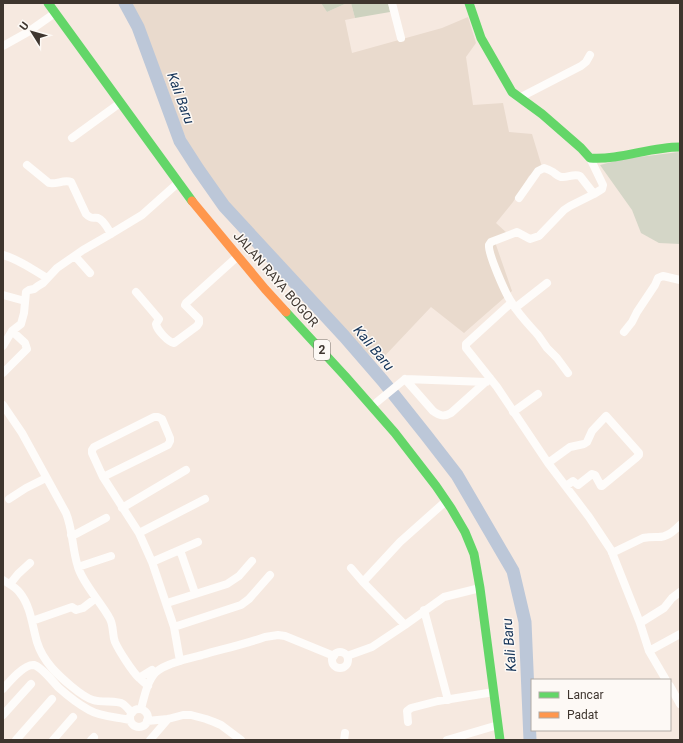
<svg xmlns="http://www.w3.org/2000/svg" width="683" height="743" viewBox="0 0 683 743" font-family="Roboto,sans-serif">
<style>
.industrial{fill:#e9dacd}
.green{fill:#d4d6c7}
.forest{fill:#cdd2bf}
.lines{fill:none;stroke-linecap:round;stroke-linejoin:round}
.river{stroke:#bcc7d8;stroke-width:13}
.street{stroke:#fefcfa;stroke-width:8}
.fast{stroke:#63d668;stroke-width:9}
.slow{stroke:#ff974d;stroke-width:9}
.labels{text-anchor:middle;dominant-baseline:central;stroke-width:3;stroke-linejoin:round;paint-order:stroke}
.shield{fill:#fdf9f5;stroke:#77706a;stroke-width:1}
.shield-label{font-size:12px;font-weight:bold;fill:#3e352e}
.street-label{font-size:13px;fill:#3e352e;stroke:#fdf9f5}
.water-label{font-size:14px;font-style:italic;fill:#133257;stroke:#fdf9f5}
</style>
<rect width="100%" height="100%" fill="#f6e9e0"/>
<!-- industrial -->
<path class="industrial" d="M128,3H321L327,12L347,3H351L355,18L345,20L352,53L442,28L468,17L476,43L466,57L473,105L503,103L509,132L532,134L542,167L529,176L513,202L496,223L508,234L495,242L512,291L464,333L431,307L379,362L366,352L345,332L285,264L233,211L206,175L194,157L180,124L164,79L155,58L144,28Z"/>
<!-- green -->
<path class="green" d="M679,152H680V244L659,243L641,233L632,210L600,165L623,159Z"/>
<!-- forest -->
<path class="forest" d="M321,3H347L327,12Z
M351,3H388L390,12L355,18Z"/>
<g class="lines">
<!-- river -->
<path class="river" d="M125,3L138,27L180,141L198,169L224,206L344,336L383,381L426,435L457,475L513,571L525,622L530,740"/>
<!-- street -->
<path class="street" d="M392,3L401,38
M3,46L28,32L55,13
M519,98L581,66L586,62L590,55
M72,138L120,103
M27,165L49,183C56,185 64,179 71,182L86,214C92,220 93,217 98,218C104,220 108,229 111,234
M519,198L538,171L544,168C547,169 550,170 553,172C556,174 557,176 561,177C567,178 574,173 580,176L594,194
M3,255C19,259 33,270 47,278
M75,256L90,273
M136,292L159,319L156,324C157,330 168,342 174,343L197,326L199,323V319L185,305L186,303L238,256
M3,295L25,301
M511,303L466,344V348L497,387L548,463L589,517L611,550L640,623L649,651L666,680
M515,308L547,283
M624,332L632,322L637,312L655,285L658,278L663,276L680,280
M3,346L12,331L21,324L24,313L26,292L29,290L34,289L38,286L43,283L57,268L83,250L109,235L142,215L179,182
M3,373L27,349L25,343L12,331
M568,373L557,358L547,348L538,335C529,325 519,315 512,303C506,295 488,254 489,245L491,242L517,232L530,239L539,236L564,210L570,206L594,194L602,189L603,185L590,158
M405,379L486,382
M377,402L405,379L433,411C440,416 444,417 451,413L490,378
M3,405L22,433L66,513C73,530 72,549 78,567C83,584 101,602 110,619C114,627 112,634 115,642C119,651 132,671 139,678C142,681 145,683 148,686
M513,412L538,394
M548,463L570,447L584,444L587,442L592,431L606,416L639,453V455L636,458L602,486H601L595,475L592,474L578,485L573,481L566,486
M103,477L168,445L170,441V438L162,419L158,417H154L94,447L92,450V453L103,477L139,533L152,562L174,627L180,661
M9,499L26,488L46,478
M122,508L186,470
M139,533L205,499
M71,535L76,534L106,518
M180,550L195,593
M612,553L643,538C648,537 651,537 656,537C666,538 673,532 680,525
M152,562L198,542
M78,567L111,556
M351,568L363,582L405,625
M3,580C9,584 16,587 20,593C31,607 32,625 37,642C40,652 45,660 52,668C60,677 82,697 93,700C102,703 117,700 123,704C126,706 129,710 132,713
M363,582L400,542L446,501
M10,584L18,574L30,563
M167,603L227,584L239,576L252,561
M424,610L448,700
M32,621L72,607L76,610L83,608L96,598
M640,623L664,608L672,598L680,592
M174,627L241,605L249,599L270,575
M649,651L680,634
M332 660a8 8 0 1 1 16 0a8 8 0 1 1-16 0Z
M347,656L372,647L405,625L444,597L480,588
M139,678L152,670
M670,686L680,704
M3,689C9,682 24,664 34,665C42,667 53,682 59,688C68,696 78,704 89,710C101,717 117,717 130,720
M141,709C144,698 147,681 156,672C166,663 190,658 202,655C223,649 245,644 265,637L278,635L285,636L334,656
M130 718a9 9 0 1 1 18 0a9 9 0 1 1-18 0Z
M3,715L31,684
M147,721L168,719L183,715H191L206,719L214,722L221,725L241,740
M408,722L407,711L411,708L438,701L494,692
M16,740L52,699
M53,740L73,717
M91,740L94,737
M150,740L168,719
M344,740L345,733
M447,740L498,725"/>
<!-- fast -->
<path class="fast" d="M48,3L192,201
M469,3L481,38L512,92L542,114L581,148L590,158C621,160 649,147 680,147
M286,312L345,376L395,433L436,486L451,508L465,532L474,554L480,588L500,740"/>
<!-- slow -->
<path class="slow" d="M192,201L265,289L286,312"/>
</g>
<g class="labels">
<!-- shield labels -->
<rect class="shield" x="314" y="340" width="16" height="20" rx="3"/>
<g class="shield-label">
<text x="322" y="350">2</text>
</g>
<!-- street labels -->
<g class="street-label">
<text transform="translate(276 279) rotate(49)">JALAN RAYA BOGOR</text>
</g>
<!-- water labels -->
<g class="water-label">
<text transform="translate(181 98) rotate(70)">Kali Baru</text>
<text transform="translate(374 348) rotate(50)">Kali Baru</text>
<text transform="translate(509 645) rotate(-95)">Kali Baru</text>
</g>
</g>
<!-- border -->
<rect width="683" height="743" fill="none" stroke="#3e352e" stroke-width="8"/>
<!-- legend -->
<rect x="531" y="679" width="140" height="52" fill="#fdf9f5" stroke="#b1aba5"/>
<rect x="539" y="692" width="20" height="6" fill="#63d668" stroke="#b1aba5"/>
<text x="567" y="699" font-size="12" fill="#3e352e">Lancar</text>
<rect x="539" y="712" width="20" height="6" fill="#ff974d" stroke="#b1aba5"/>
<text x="567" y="719" font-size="12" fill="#3e352e">Padat</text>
<!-- north arrow -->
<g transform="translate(32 32) rotate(307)" stroke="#fdf9f5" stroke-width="3" paint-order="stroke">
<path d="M0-3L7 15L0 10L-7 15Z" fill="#3e352e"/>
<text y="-6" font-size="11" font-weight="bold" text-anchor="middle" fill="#3e352e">U</text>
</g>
</svg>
